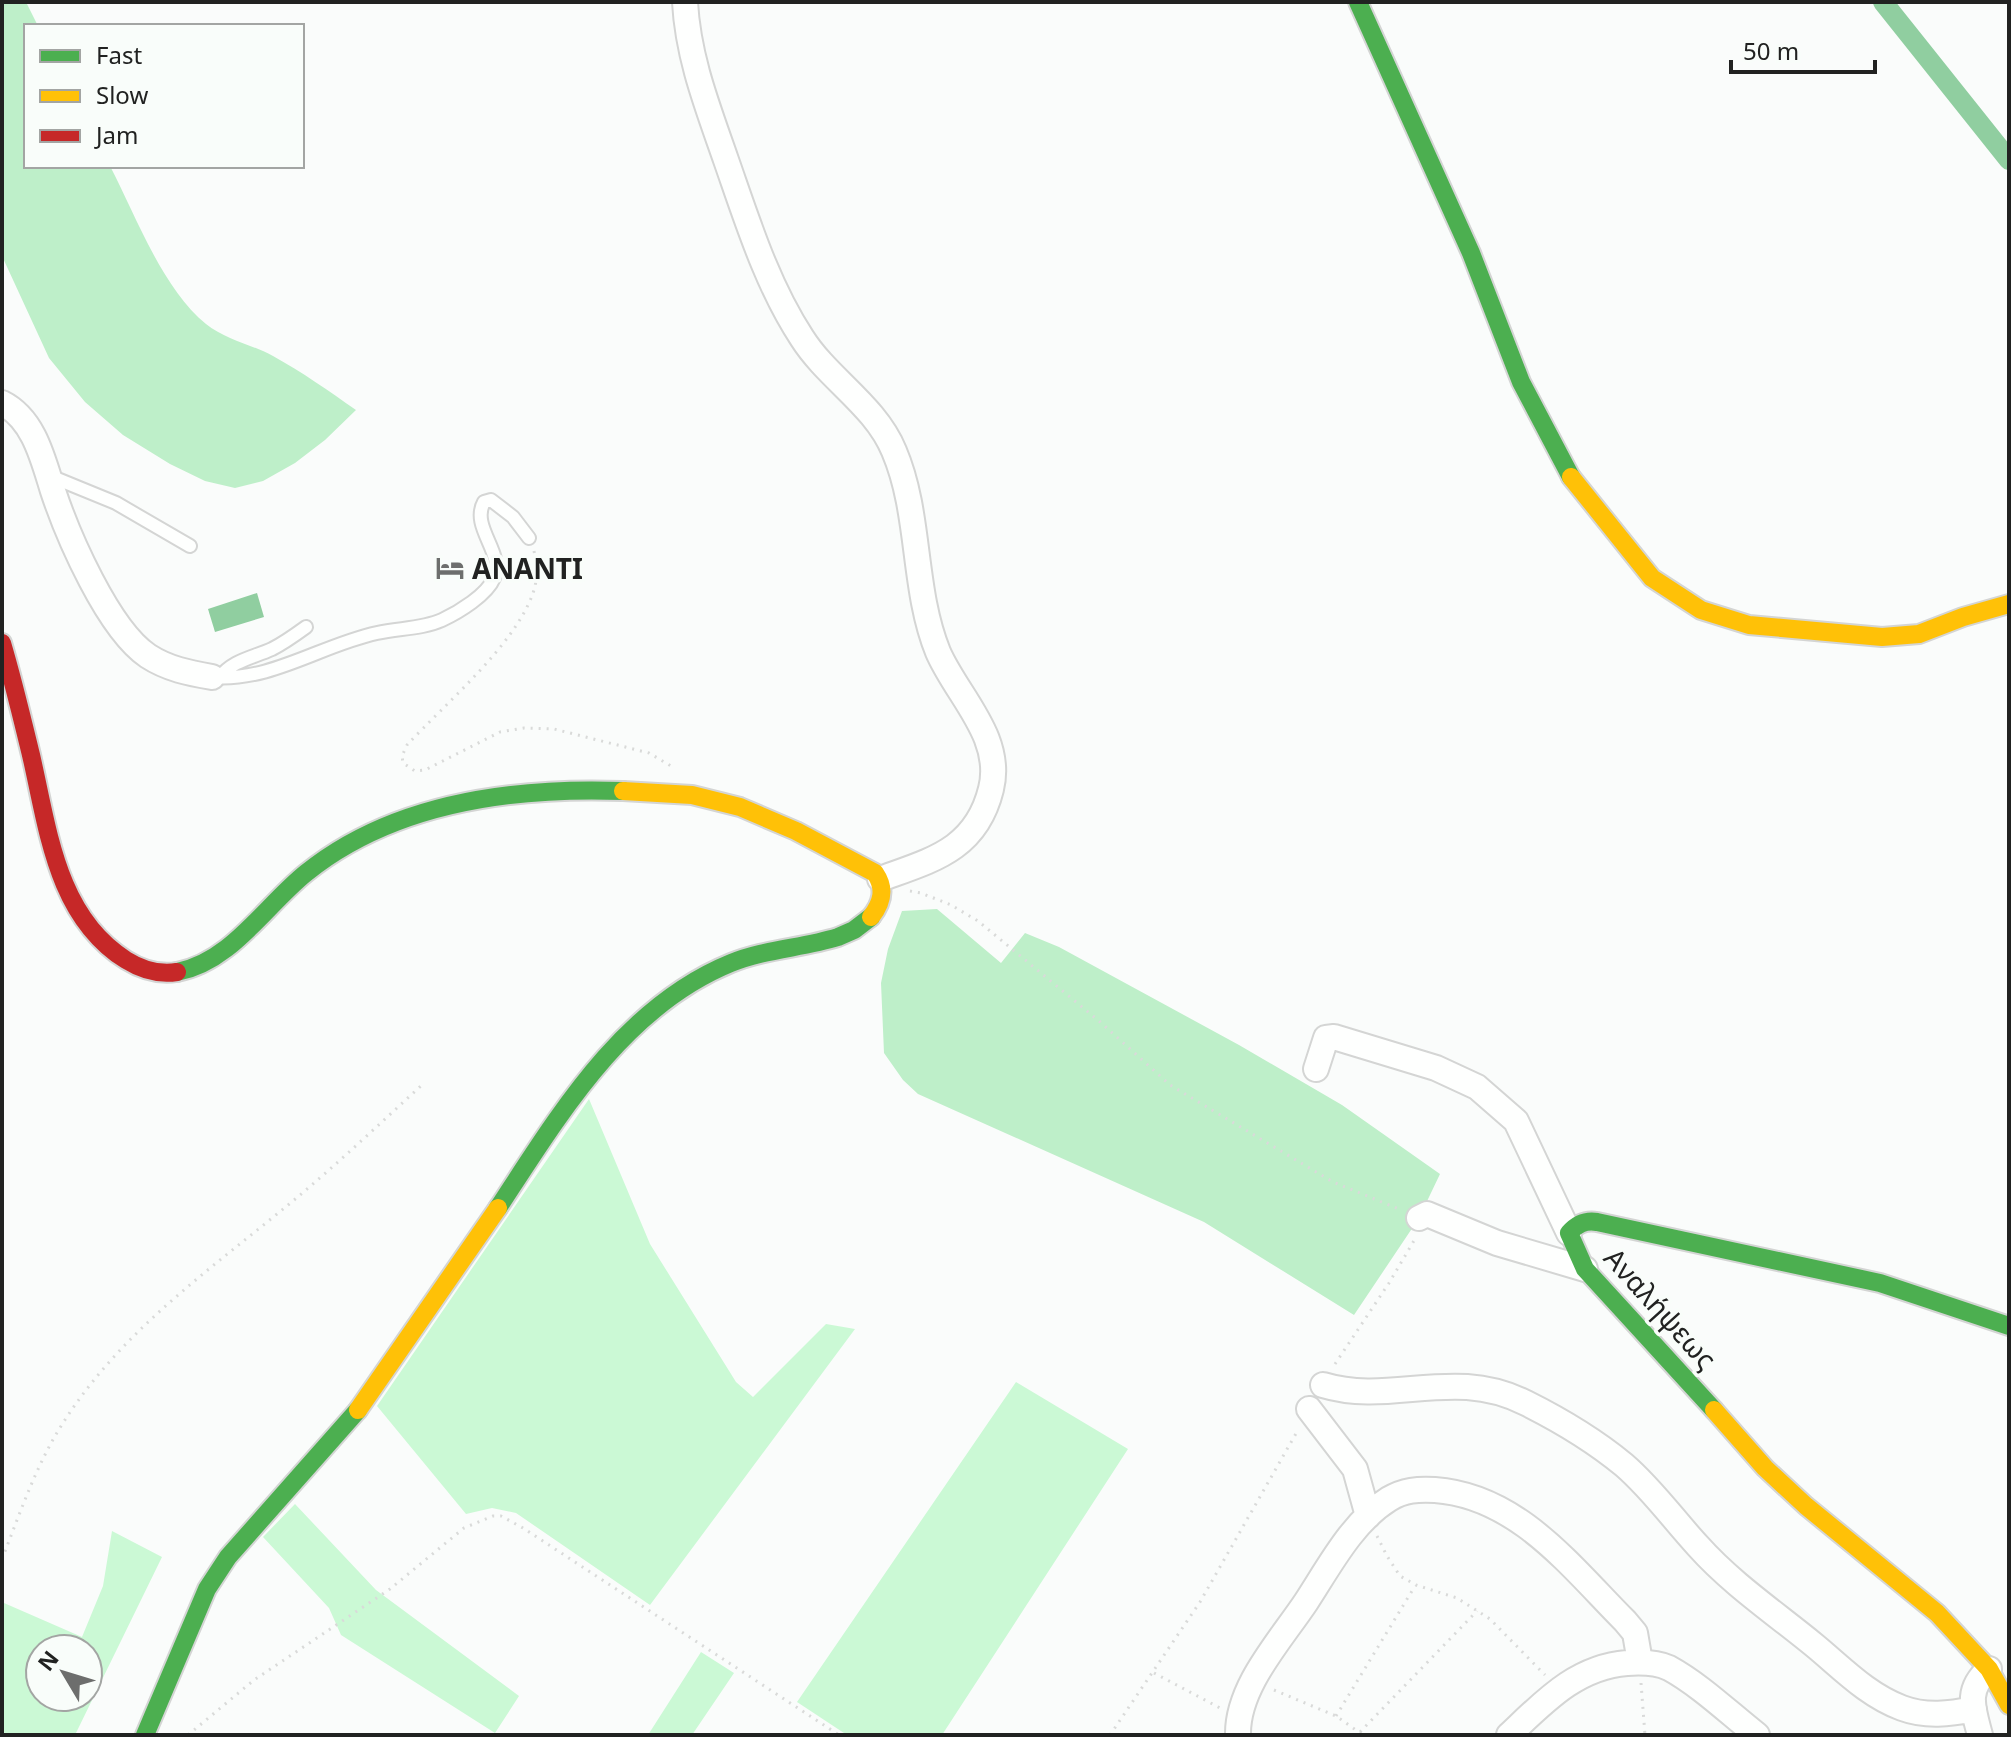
<svg xmlns="http://www.w3.org/2000/svg" width="2011" height="1737" viewBox="0 0 2011 1737" font-family="'Noto Sans',sans-serif">
<style>
.green{fill:#cbf9d5;fill-rule:evenodd}
.forest{fill:#beefc9}
.water{fill:#90cea0}
.lines{fill:none;stroke-linecap:round;stroke-linejoin:round}
.canal{stroke:#90cea0;stroke-width:20}
.lane-casing{stroke:#d4d5d4;stroke-width:16}
.street-casing{stroke:#d4d5d4;stroke-width:28}
.fast-casing{stroke:#d4d5d4;stroke-width:22}
.slow-casing{stroke:#d4d5d4;stroke-width:22}
.jam-casing{stroke:#d4d5d4;stroke-width:22}
.path{stroke:#d9dad9;stroke-width:3;stroke-dasharray:2 6;stroke-linecap:butt}
.lane{stroke:#fefffe;stroke-width:12}
.street{stroke:#fefffe;stroke-width:24}
.fast{stroke:#4caf50;stroke-width:18}
.slow{stroke:#ffc107;stroke-width:18}
.jam{stroke:#c62828;stroke-width:18}
.labels{text-anchor:middle;dominant-baseline:central;stroke-width:7;stroke-linejoin:round;paint-order:stroke}
.poi-label{font-size:28px;font-weight:bold;fill:#212221;stroke:#f9fdfa;text-anchor:start}
.street-label{font-size:28px;fill:#212221;stroke:#f9fdfa}
</style>
<rect width="100%" height="100%" fill="#fafcfb"/>
<!-- green -->
<path class="green" d="M589,1099L650,1244L736,1382L753,1397L826,1324L855,1329L650,1605L516,1513L492,1508L466,1514L377,1406Z
M1016,1382L1128,1449L942,1735H847L797,1702Z
M295,1504L376,1590L519,1696L495,1733L341,1635L329,1608L263,1537Z
M112,1531L162,1557L75,1735H2L4,1603L82,1637L103,1586ZM40,1649H88V1697H40Z
M701,1652L734,1673L692,1735H648Z"/>
<!-- forest -->
<path class="forest" d="M2,2H26L38,26H26V166H110C136,216 162,288 206,324C226,340 251,344 273,356C302,372 329,391 356,410L325,440L295,463L263,481L235,488L205,481L170,464L123,435L85,402L49,358L2,256Z
M937,909L1001,963L1025,933L1059,947L1239,1045L1342,1105L1440,1174L1419,1218L1354,1315L1204,1222L918,1094L903,1080L884,1053L881,983L888,949L902,911Z"/>
<!-- water -->
<path class="water" d="M257,593L264,617L215,632L208,609Z"/>
<g class="lines">
<!-- canal -->
<path class="canal" d="M1883,2L2009,160"/>
<defs>
<path id="lane" d="M50,476L116,503L190,546
M212,677C271,682 321,645 377,633C399,628 422,629 442,620C459,612 487,595 494,578C505,553 470,527 484,502L491,500L513,517L529,538
M219,678C233,660 252,658 272,649C284,643 295,635 306,627"/>
<path id="street" d="M685,2C688,58 708,108 726,160C747,220 767,285 802,338C828,379 875,405 894,451C921,514 912,588 938,652C957,696 1004,737 991,789C976,850 932,860 880,879
M2,403C34,419 43,459 53,491C68,536 108,629 148,656C168,669 189,673 212,677
M1316,1069L1326,1038L1334,1037L1436,1068L1477,1087L1516,1121L1569,1233
M1419,1218L1427,1214L1497,1243L1585,1269
M1323,1385C1392,1406 1453,1366 1526,1403C1560,1420 1595,1441 1624,1465C1652,1489 1673,1519 1698,1546C1732,1584 1775,1613 1814,1645C1842,1668 1867,1695 1902,1708C1926,1717 1950,1714 1974,1709
M1309,1409L1355,1469L1368,1516
M1238,1735C1237,1687 1280,1641 1306,1602C1329,1567 1352,1522 1389,1499C1404,1490 1418,1489 1435,1490C1518,1496 1571,1567 1625,1621L1635,1633L1640,1662
M1509,1735C1544,1702 1576,1667 1627,1663C1641,1662 1656,1662 1669,1668C1700,1685 1729,1713 1757,1735
M1980,1735C1973,1708 1965,1690 1989,1669"/>
<path id="fast" d="M1358,2L1471,253L1521,382L1571,477
M177,972C231,962 265,906 306,873C394,802 513,787 623,791
M498,1208C559,1115 623,1007 731,963C765,949 803,948 838,937L854,930L871,917
M1714,1410L1585,1269L1569,1233C1577,1224 1585,1220 1597,1222L1880,1283L2009,1326
M145,1735L207,1589L228,1557L358,1410"/>
<path id="slow" d="M1571,477L1652,578L1701,610L1749,625L1882,637L1919,634L1963,617L2009,604
M623,791L692,795L740,807L796,831L875,873C886,889 882,903 871,917
M358,1410L498,1208
M1714,1410L1765,1468L1806,1506L1937,1613L1989,1669L2009,1705"/>
<path id="jam" d="M2,643C13,680 22,718 31,755C48,828 56,916 126,960C142,970 158,975 177,972"/>
</defs>
<!-- lane casing -->
<use href="#lane" class="lane-casing"/>
<!-- street casing -->
<use href="#street" class="street-casing"/>
<!-- fast casing -->
<use href="#fast" class="fast-casing"/>
<!-- slow casing -->
<use href="#slow" class="slow-casing"/>
<!-- jam casing -->
<use href="#jam" class="jam-casing"/>
<!-- path -->
<path class="path" d="M534,551C537,565 538,579 533,593C515,645 445,704 407,745L402,756L403,763L415,771L425,770L500,732L524,728L554,729L649,753L671,766
M910,891L921,893L951,905L978,921L1099,1021L1170,1085L1333,1182L1399,1209
M1335,1364L1389,1283L1415,1239
M1377,1536L1387,1556L1400,1576L1416,1585L1457,1598L1490,1619L1545,1675
M2,1559C19,1516 34,1471 58,1431C113,1340 196,1280 277,1214C328,1173 375,1128 423,1084
M1154,1673L1220,1708
M1641,1683L1645,1735
M1274,1690L1336,1716L1363,1735
M1336,1716L1415,1586
M1360,1732L1477,1611
M188,1735L254,1680L390,1589L464,1528L493,1516H501L523,1528L839,1735
M1110,1735L1200,1602L1298,1430"/>
<!-- lane -->
<use href="#lane" class="lane"/>
<!-- street -->
<use href="#street" class="street"/>
<!-- fast -->
<use href="#fast" class="fast"/>
<!-- slow -->
<use href="#slow" class="slow"/>
<!-- jam -->
<use href="#jam" class="jam"/>
</g>
<!-- icons -->
<defs>
<symbol id="hotel-bare" viewBox="-9 -9 18 18"><path d="M-6-4.5h1.5V1H6V5H4.5V3h-9V5H-6ZM-4 0a1.8 1.8 0 1 1 3.6 0ZM.5 0V-2.5h3Q6-2.5 6 0Z" fill="#6d6e6d" stroke="#f9fdfa" stroke-width="2.5" paint-order="stroke"/></symbol>
</defs>
<g fill-rule="evenodd">
<use href="#hotel-bare" x="430" y="548" width="40" height="40"/>
</g>
<g class="labels">
<!-- poi labels -->
<g class="poi-label">
<text x="472" y="568">ΑΝΑΝΤΙ</text>
</g>
<!-- street labels -->
<g class="street-label">
<text transform="translate(1661 1308) rotate(48)">Αναλήψεως</text>
</g>
</g>
<!-- border -->
<rect width="2011" height="1737" fill="none" stroke="#212221" stroke-width="8"/>
<!-- legend -->
<rect x="24" y="24" width="280" height="144" fill="#f9fdfa" stroke="#a3a5a3" stroke-width="2"/>
<rect x="40" y="50" width="40" height="12" fill="#4caf50" stroke="#a3a5a3" stroke-width="2"/>
<text x="96" y="64" font-size="24" fill="#212221">Fast</text>
<rect x="40" y="90" width="40" height="12" fill="#ffc107" stroke="#a3a5a3" stroke-width="2"/>
<text x="96" y="104" font-size="24" fill="#212221">Slow</text>
<rect x="40" y="130" width="40" height="12" fill="#c62828" stroke="#a3a5a3" stroke-width="2"/>
<text x="96" y="144" font-size="24" fill="#212221">Jam</text>
<!-- north arrow -->
<g transform="translate(64 1673) rotate(308)"><circle r="38" fill="#f9fdfa" stroke="#a3a5a3" stroke-width="2"/>
<path d="M0-6L14 30L0 20L-14 30Z" fill="#6d6e6d"/>
<text y="-12" font-size="22" font-weight="bold" text-anchor="middle" fill="#212221">N</text>
</g>
<!-- scale -->
<path d="M1731 60v12h144v-12" fill="none" stroke="#212221" stroke-width="4"/>
<text x="1743" y="60" font-size="24" fill="#212221" stroke="#f9fdfa" stroke-width="6" paint-order="stroke">50 m</text>
</svg>
